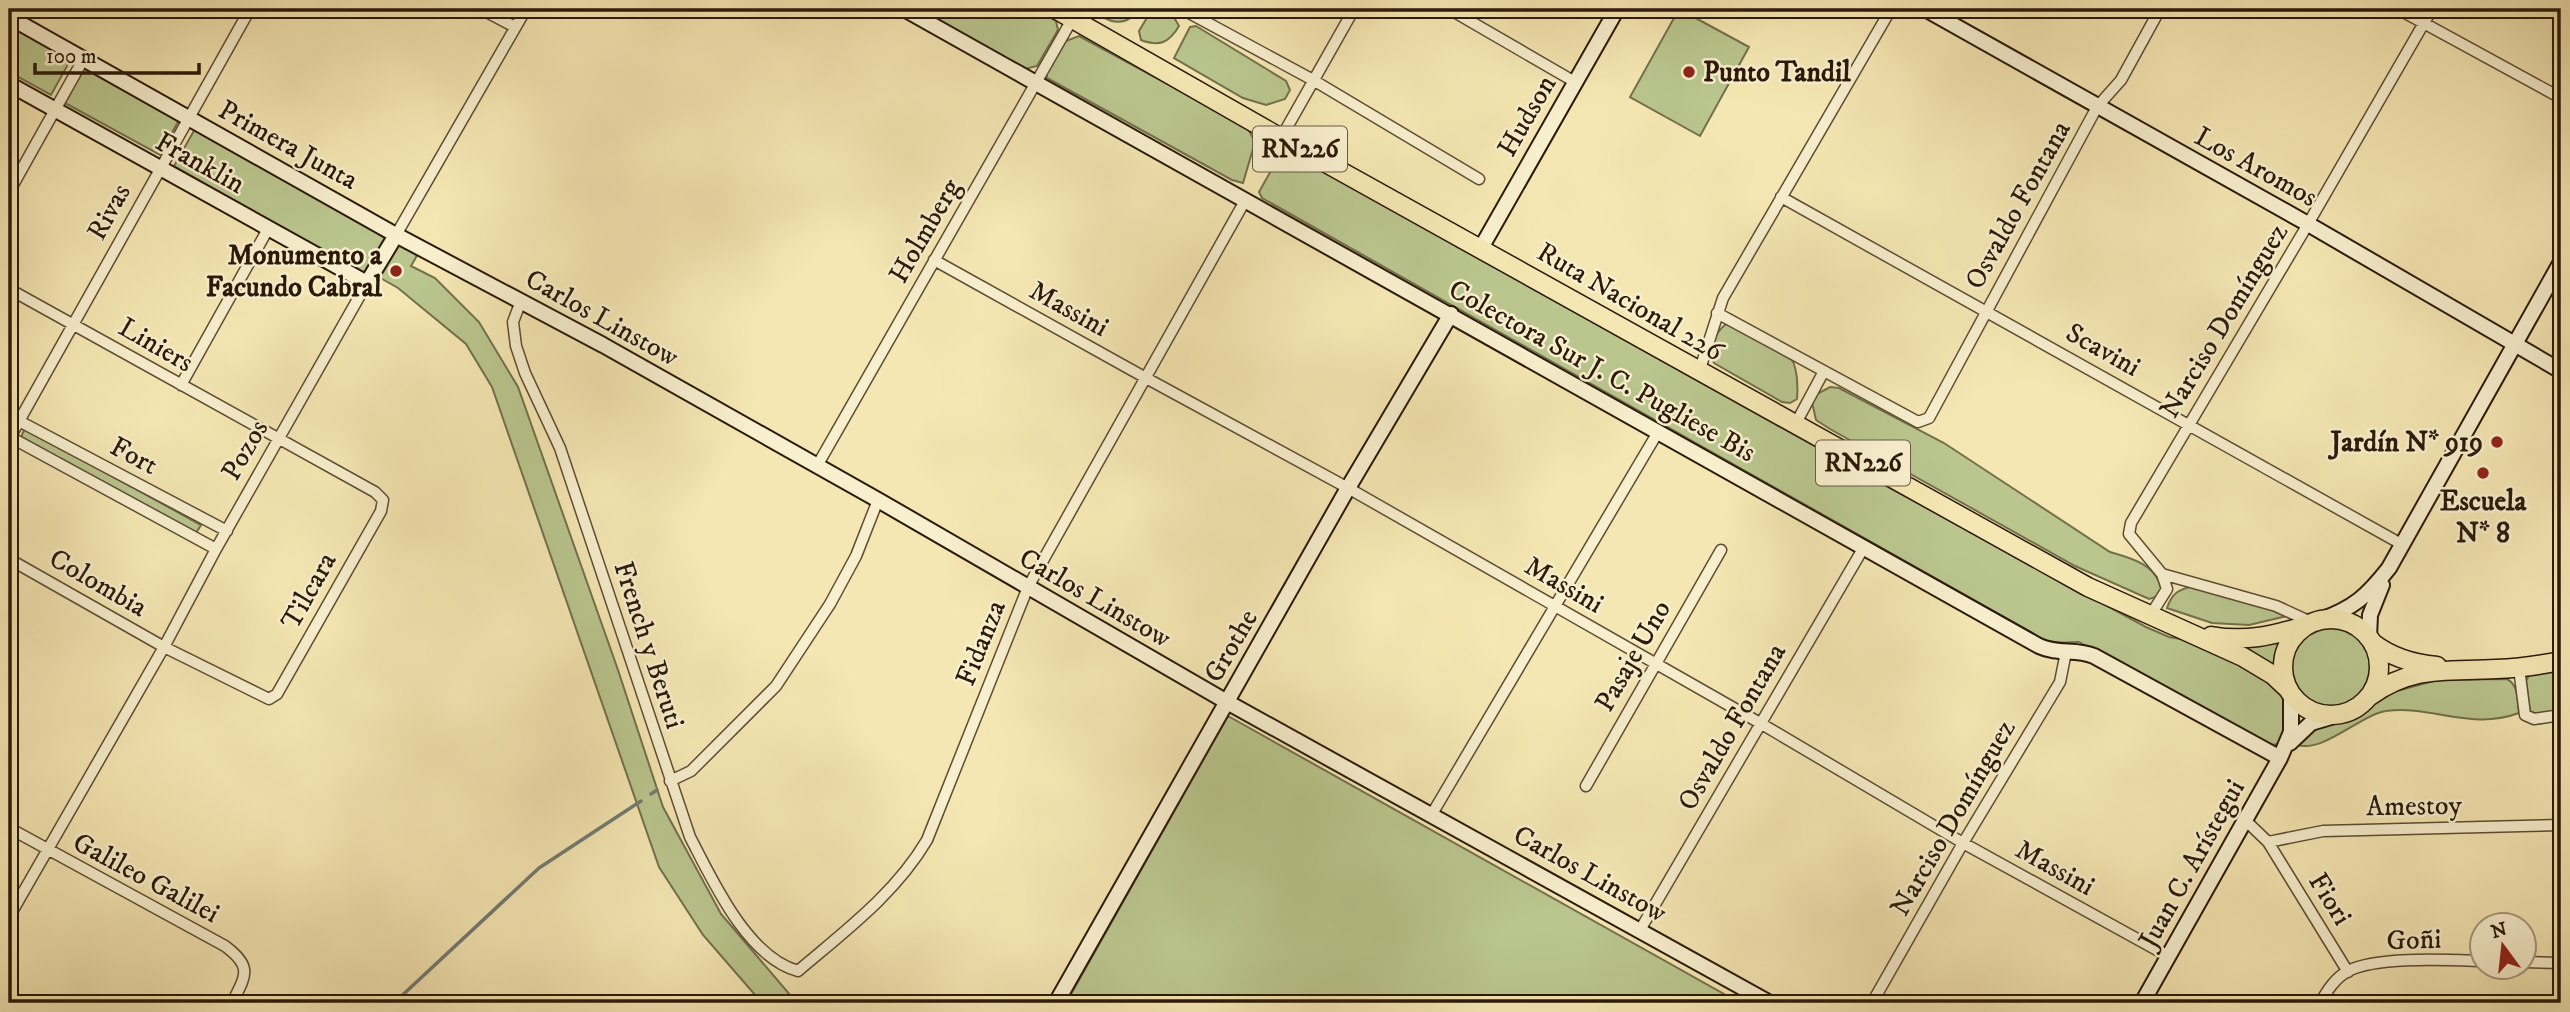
<svg xmlns="http://www.w3.org/2000/svg" width="2570" height="1012" viewBox="0 0 2570 1012" font-family="'IM FELL DW Pica',serif">
<style>
.green{fill:#bac68e;stroke:#72704c;stroke-width:2}
.lines{fill:none;stroke-linecap:round;stroke-linejoin:round}
.stream{stroke:#717b72;stroke-width:3.5}
.street-casing{stroke:#5e4c34;stroke-width:13}
.secondary-casing{stroke:#2b190a;stroke-width:18}
.highway-casing{stroke:#2b190a;stroke-width:21}
.street{stroke:#f8efce;stroke-width:10}
.secondary{stroke:#f8efce;stroke-width:14}
.highway{stroke:#f5e7b3;stroke-width:18}
.poi-dot{fill:#8f2418;stroke:#f8efce;stroke-width:2.5}
.labels{text-anchor:middle;dominant-baseline:central;stroke-width:5;stroke-linejoin:round;paint-order:stroke}
.shield{fill:#f8efce;stroke:#685945;stroke-width:2}
.shield-label{font-size:26px;font-weight:bold;fill:#2b190a}
.poi-label{font-size:28px;font-weight:bold;fill:#2b190a;stroke:#f8efce;text-anchor:end}
.street-label{font-size:28px;fill:#2b190a;stroke:#f8efce}
</style>
<rect width="100%" height="100%" fill="#f5e7b3"/>
<filter id="stains"><feTurbulence type="fractalNoise" baseFrequency=".00286" numOctaves="4"/><feColorMatrix values="0 0 0 0 .2 0 0 0 0 .09 0 0 0 0 .02 0 0 0 .5 -.17"/></filter>
<radialGradient id="worn" r=".72"><stop offset=".6" stop-color="#630" stop-opacity="0"/><stop offset="1" stop-color="#630" stop-opacity=".3"/></radialGradient>
<!-- green -->
<path class="green" d="M918,9H1035L1056,21L1058,30L1037,66L1025,69Z
M1094,9H1138C1127,28 1107,24 1094,9Z
M1679,9L1749,47L1700,136L1630,97Z
M1156,12L1172,14L1179,26C1169,43 1159,47 1141,40L1139,31L1148,16Z
M9,24L71,59L51,95L9,72Z
M1196,26L1286,81L1290,90L1285,99L1266,105L1243,98L1174,58L1190,27Z
M1079,36L1247,127L1255,142L1243,183L1232,180L1047,78L1046,69L1063,42Z
M84,68L179,120L160,155L65,103Z
M196,127L389,237L367,276L174,166Z
M1283,149L1886,486L2146,627L2169,637L2193,641L2255,670L2275,687L2287,705L2288,721L2280,743L2270,746L2261,743L2079,642L2050,643L1262,198L1259,192Z
M398,240L419,252L411,266L435,278L479,322L518,387L618,670L663,807L721,914L797,1003H762L703,935L659,867L492,387L466,344L398,288L377,276Z
M1726,324L1735,325L1790,356C1798,368 1798,386 1797,399L1790,403L1782,402L1714,363C1706,350 1715,333 1726,324Z
M1830,387L1839,388L1944,443L2110,552C2131,558 2158,565 2161,590L2156,597L2149,599L2075,566L1830,429L1816,420L1812,402L1817,394Z
M25,428L201,525L196,533L21,437Z
M2194,586L2257,604L2287,616L2249,625L2212,623L2167,608C2172,593 2179,589 2194,586Z
M2290 667a41 41 0 1 1 82 0a41 41 0 1 1-82 0Z
M2218,640L2280,641L2276,669Z
M2561,668V711L2538,715L2530,711L2526,681L2529,675Z
M2507,679C2519,685 2517,701 2519,713C2470,731 2432,705 2386,711C2360,715 2324,753 2297,745L2313,726L2353,716L2393,692L2437,680Z
M1228,716L1740,1003H1066Z"/>
<g class="lines">
<!-- stream -->
<path class="stream" d="M651,794L657,790
M394,1003L539,868L641,801"/>
<defs>
<path id="street" d="M481,9L515,27
M1182,9L1313,80L1479,179
M1449,9L1575,82
M2398,9L2561,98
M1281,138L1354,9
M9,192L84,58
M1781,197L2403,545
M396,235L526,9
M934,260L1146,378L1348,488L1760,723L1963,843L2168,956
M9,289L375,492L383,500L381,511L277,694L269,699L164,647L9,559
M521,301L513,322L516,346L525,373L560,448L690,837C713,881 747,957 798,971C845,931 895,894 927,840L1028,587L1246,199
M1717,313L1918,422L1929,418L2097,107L2121,80L2160,9
M1699,372L1723,298L1891,9
M181,385L268,229
M19,421L227,531
M1795,425L1824,371
M10,437L216,549
M9,439L250,9
M817,466L1078,9
M2162,574L2276,606L2313,623
M2150,616L2167,589L2162,574L2129,534L2131,523L2308,224L2432,9
M2519,668L2525,715L2534,719L2561,715
M670,781L691,771L776,686L830,604L856,556L878,500
M1586,786L1721,550
M1432,814L1658,432
M2245,820L2268,842L2348,972
M9,828L225,946C253,967 246,975 232,1003
M2268,842L2323,831L2561,825
M9,917L164,647L216,549L367,283
M1640,930L1864,547
M2524,962L2561,963
M1872,1003L1963,843L2060,682L2066,652
M2320,1003C2327,991 2335,978 2348,971C2377,956 2449,960 2482,961"/>
<path id="secondary" d="M904,9L2039,646C2058,655 2076,648 2094,656L2280,758
M1925,9L2308,224L2561,371
M9,17L396,235L603,345L878,500L1227,702L1770,1003
M9,84L367,283L396,235
M1481,248L1617,9
M2320,620C2354,608 2367,596 2389,568L2561,262
M2369,637L2370,615L2382,585
M2290,743L2311,723L2341,714
M1056,1003L1348,488L1451,314
M2142,1003L2280,758L2291,732V694"/>
<path id="highway" d="M1055,9L1281,138L2088,587L2243,657L2273,675L2289,690
M2283 667a48 48 0 1 1 96 0a48 48 0 1 1-96 0Z
M2211,636C2245,642 2272,636 2304,626
M2373,643C2391,657 2415,664 2437,666
M2370,696C2413,665 2446,672 2496,669C2518,668 2540,665 2561,661"/>
</defs>
<!-- street casing -->
<use href="#street" class="street-casing"/>
<!-- secondary casing -->
<use href="#secondary" class="secondary-casing"/>
<!-- highway casing -->
<use href="#highway" class="highway-casing"/>
<!-- street -->
<use href="#street" class="street"/>
<!-- secondary -->
<use href="#secondary" class="secondary"/>
<!-- highway -->
<use href="#highway" class="highway"/>
</g>
<!-- markers -->
<g class="poi-dot">
<circle cx="1689" cy="72" r="7"/>
<circle cx="396" cy="271" r="7"/>
<circle cx="2497" cy="442" r="7"/>
<circle cx="2483" cy="473" r="7"/>
</g>
<g class="labels">
<!-- shield labels -->
<g class="shield">
<rect x="1253" y="126.5" width="94" height="45" rx="5"/>
<rect x="1816" y="440.5" width="94" height="45" rx="5"/>
</g>
<g class="shield-label">
<text x="1300" y="149">RN226</text>
<text x="1863" y="463">RN226</text>
</g>
<!-- poi labels -->
<g class="poi-label">
<text x="1703" y="72" text-anchor="start">Punto Tandil</text>
<text x="382" y="255">Monumento a<tspan x="382" dy="32">Facundo Cabral</tspan></text>
<text x="2483" y="442">Jardín N* 919</text>
<text x="2483" y="501" text-anchor="middle">Escuela<tspan x="2483" dy="32">N* 8</tspan></text>
</g>
<!-- street labels -->
<g class="street-label">
<text transform="translate(1527 116) rotate(-60)">Hudson</text>
<text transform="translate(288 145) rotate(29)">Primera Junta</text>
<text transform="translate(200 163) rotate(29)">Franklin</text>
<text transform="translate(2256 167) rotate(29)">Los Aromos</text>
<text transform="translate(2018 205) rotate(-61)">Osvaldo Fontana</text>
<text transform="translate(109 212) rotate(-61)">Rivas</text>
<text transform="translate(925 231) rotate(-60)">Holmberg</text>
<text transform="translate(1630 302) rotate(30)">Ruta Nacional 226</text>
<text transform="translate(1069 309) rotate(29)">Massini</text>
<text transform="translate(602 318) rotate(29)">Carlos Linstow</text>
<text transform="translate(2224 321) rotate(-59)">Narciso Domínguez</text>
<text transform="translate(156 345) rotate(30)">Liniers</text>
<text transform="translate(2103 350) rotate(29)">Scavini</text>
<text transform="translate(1602 371) rotate(29)">Colectora Sur J. C. Pugliese Bis</text>
<text transform="translate(245 450) rotate(-60)">Pozos</text>
<text transform="translate(134 456) rotate(28)">Fort</text>
<text transform="translate(98 583) rotate(30)">Colombia</text>
<text transform="translate(1564 585) rotate(30)">Massini</text>
<text transform="translate(309 591) rotate(-61)">Tilcara</text>
<text transform="translate(1095 598) rotate(30)">Carlos Linstow</text>
<text transform="translate(981 643) rotate(-68)">Fidanza</text>
<text transform="translate(649 645) rotate(72)">French y Beruti</text>
<text transform="translate(1231 646) rotate(-60)">Grothe</text>
<text transform="translate(1633 656) rotate(-60)">Pasaje Uno</text>
<text transform="translate(1732 727) rotate(-60)">Osvaldo Fontana</text>
<text transform="translate(2414 806) rotate(-1)">Amestoy</text>
<text transform="translate(1953 818) rotate(-60)">Narciso Domínguez</text>
<text transform="translate(2192 864) rotate(-61)">Juan C. Arístegui</text>
<text transform="translate(2055 868) rotate(29)">Massini</text>
<text transform="translate(1590 874) rotate(29)">Carlos Linstow</text>
<text transform="translate(146 878) rotate(28)">Galileo Galilei</text>
<text transform="translate(2330 899) rotate(58)">Fiori</text>
<text transform="translate(2414 940) rotate(-2)">Goñi</text>
</g>
</g>
<!-- margin -->
<rect width="2570" height="1012" fill="none" stroke="#f5e7b3" stroke-width="35"/>
<rect x="10" y="10" width="2549" height="991" fill="none" stroke="#2b190a" stroke-width="3.5"/>
<rect x="18" y="18" width="2535" height="977" fill="none" stroke="#2b190a" stroke-width="2"/>
<!-- north arrow -->
<g transform="translate(2503 946) rotate(345)"><circle r="33" fill="#f8efce" stroke="#a69980" stroke-width="2"/>
<path d="M0-5L12 26L0 18L-12 26Z" fill="#8f2418"/>
<text y="-10" font-size="19" font-weight="bold" text-anchor="middle" fill="#2b190a">N</text>
</g>
<!-- scale -->
<path d="M35 63v10h164v-10" fill="none" stroke="#2b190a" stroke-width="3.5"/>
<text x="46" y="63" font-size="21" fill="#2b190a" stroke="#f8efce" stroke-width="5" paint-order="stroke">100 m</text>
<rect width="100%" height="100%" filter="url(#stains)"/>
<rect width="100%" height="100%" fill="url(#worn)"/>
</svg>
